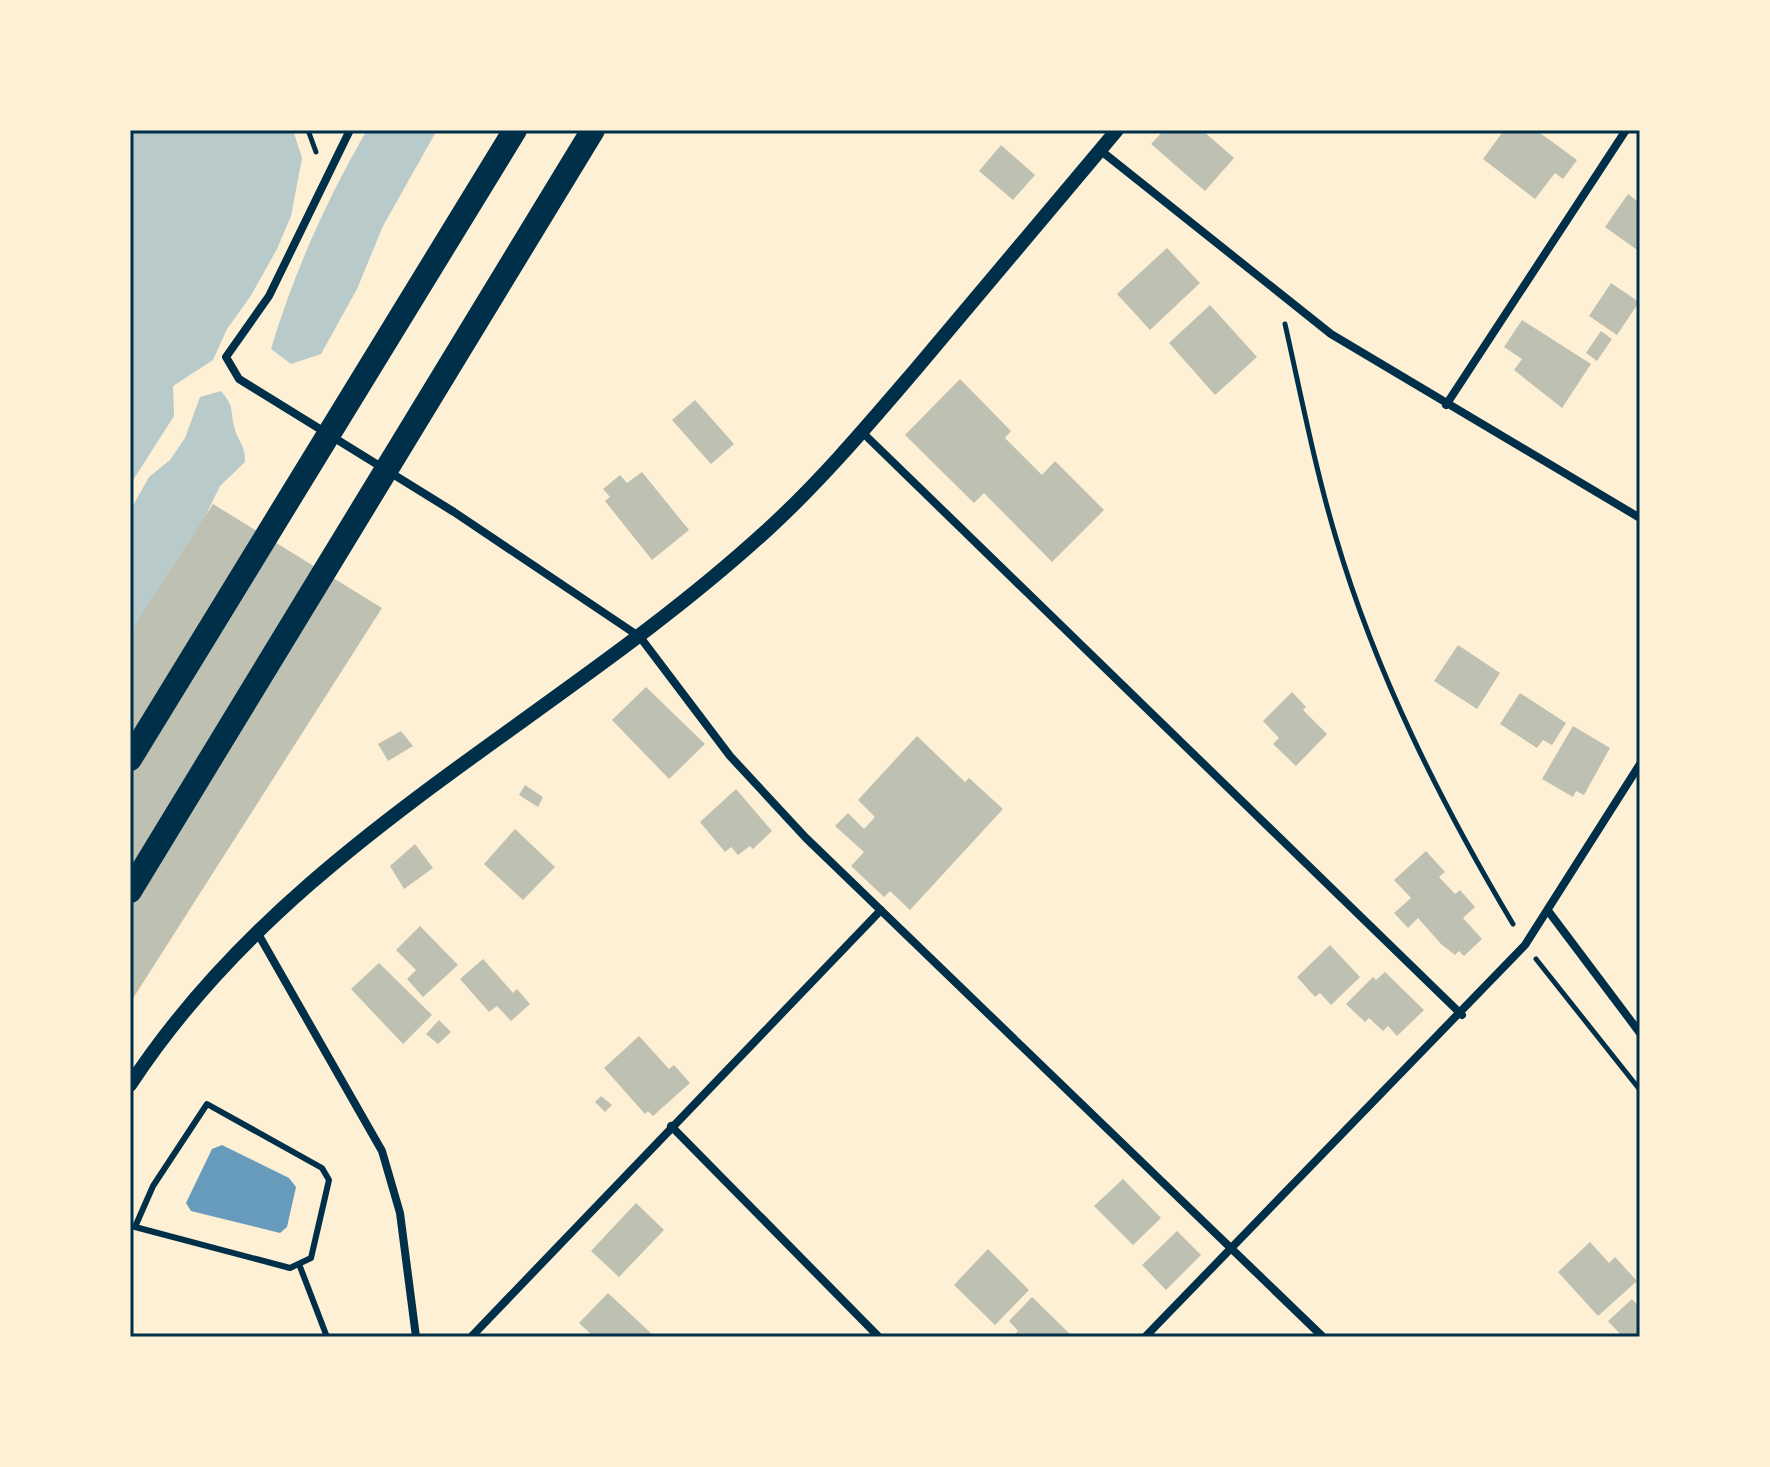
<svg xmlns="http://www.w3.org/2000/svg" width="1770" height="1467" viewBox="0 0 1770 1467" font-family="Rubik,sans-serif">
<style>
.green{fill:#b9caca}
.water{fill:#669bbc}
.building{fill:#bec0b2}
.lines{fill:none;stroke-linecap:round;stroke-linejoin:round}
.path{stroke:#003049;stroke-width:5}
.service{stroke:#003049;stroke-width:6}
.minor{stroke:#003049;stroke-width:8}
.tertiary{stroke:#003049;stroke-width:14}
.motorway{stroke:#003049;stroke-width:24}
.neatline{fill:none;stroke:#003049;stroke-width:3}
</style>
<rect width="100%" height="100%" fill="#fdf0d5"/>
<!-- green -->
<path class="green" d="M130,130H293L302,158L291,216L277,249L250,297L227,329L213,360L173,386L174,416L130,485Z
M367,130H437L383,226L357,289L321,354L291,364L271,349C294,272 327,199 367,130Z
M221,391C234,407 230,407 234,426C237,441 246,445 245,462L220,486L197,533L130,639V511L149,477L170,460L185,438L200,397Z"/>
<!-- water -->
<path class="water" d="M222,1145L289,1178L296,1187L287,1227L280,1233L191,1211L186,1203L212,1149Z"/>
<!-- building -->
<path class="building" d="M1164,130H1202L1234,158L1205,191L1151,144Z
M1504,130H1536L1577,160L1563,179L1555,173L1535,199L1483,159Z
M1001,145L1035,175L1013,200L979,171Z
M1628,194L1640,203V252L1605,227Z
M1167,248L1200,283L1150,330L1117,294Z
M1611,283L1639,302L1617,335L1589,316Z
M1210,305L1257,357L1215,395L1169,343Z
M1522,320L1591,364L1562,408L1514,370L1522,359L1504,347Z
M1601,331L1612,339L1597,361L1586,353Z
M960,379L1011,431L1005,438L1042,475L1055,461L1104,510L1052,562L984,493L974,503L905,435Z
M695,400L734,444L711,464L672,420Z
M642,472L689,530L652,560L605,501L610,497L603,489L620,475L627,483Z
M213,504L382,608L130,1003V633Z
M1458,645L1500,673L1477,709L1434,681Z
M646,687L705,744L669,779L612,720Z
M1292,692L1306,707L1303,710L1327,734L1296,766L1273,744L1279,738L1263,721Z
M1520,693L1566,723L1552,745L1543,740L1537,748L1500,724Z
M1573,726L1610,748L1584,795L1576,791L1573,797L1542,779Z
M401,731L413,746L388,761L378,744Z
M917,736L965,782L969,778L1003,809L910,910L890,891L884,897L851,866L864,852L835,826L848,813L864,829L875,817L858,800Z
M525,785L543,797L538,807L519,795Z
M736,789L772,831L753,849L750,846L738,855L731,847L725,852L700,822Z
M515,829L555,867L523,900L484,864Z
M415,844L433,868L404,889L390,866Z
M1426,851L1445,872L1439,877L1455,894L1460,890L1475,907L1463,918L1482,939L1464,956L1459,951L1455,955L1441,944L1418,918L1408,928L1394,913L1411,898L1394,880Z
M420,926L458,965L423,997L407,979L416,970L396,950Z
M1330,945L1360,977L1331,1005L1320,993L1315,997L1297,977Z
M483,959L513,993L517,989L530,1004L511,1021L497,1006L489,1012L460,979Z
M379,963L432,1015L403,1044L351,989Z
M1385,972L1424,1010L1397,1036L1388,1026L1383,1031L1369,1018L1365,1022L1346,1004L1373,977L1376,980Z
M439,1020L451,1032L438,1044L426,1034Z
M639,1036L669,1069L674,1065L690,1083L653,1116L648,1111L645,1114L604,1068Z
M601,1096L612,1105L605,1112L595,1102Z
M1123,1179L1161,1218L1133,1245L1094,1206Z
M636,1203L664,1230L619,1277L591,1251Z
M1177,1231L1201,1255L1166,1290L1142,1265Z
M1590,1242L1609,1263L1615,1257L1637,1281L1598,1316L1558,1272Z
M988,1249L1029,1290L995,1325L954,1285Z
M608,1293L655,1337H594L579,1323Z
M1032,1297L1073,1337H1012L1018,1331L1009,1321Z
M1632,1299L1640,1308V1332L1635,1337H1623L1608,1321Z"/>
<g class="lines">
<!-- path -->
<path class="path" d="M308,130L316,152
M1285,324C1301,395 1315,468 1336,538C1376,674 1441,803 1513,924
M1536,959L1640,1090"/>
<!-- service -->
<path class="service" d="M207,1104L322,1168L329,1180L311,1258L290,1268L135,1227L153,1186Z
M299,1264L327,1337"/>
<!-- minor -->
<path class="minor" d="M350,130L269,296L226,357L239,379L454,512L640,637L730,756L806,838L1323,1337
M1100,150L1331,334L1640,518
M1446,405L1626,130
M862,432L1462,1015
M1549,912L1640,1033
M257,932L382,1151L400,1213L416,1337
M671,1126L879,1337
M471,1337L881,910
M1145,1337L1525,945L1640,764"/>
<!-- tertiary -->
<path class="tertiary" d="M130,1085C289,842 556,723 765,532C820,482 868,425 916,369C983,289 1050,209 1117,130"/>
<!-- motorway -->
<path class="motorway" d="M130,759L515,130
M130,891L593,130"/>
</g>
<!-- border -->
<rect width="1770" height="1467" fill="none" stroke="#fdf0d5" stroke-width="264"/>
<rect x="132" y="132" width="1506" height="1203" class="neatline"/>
</svg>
